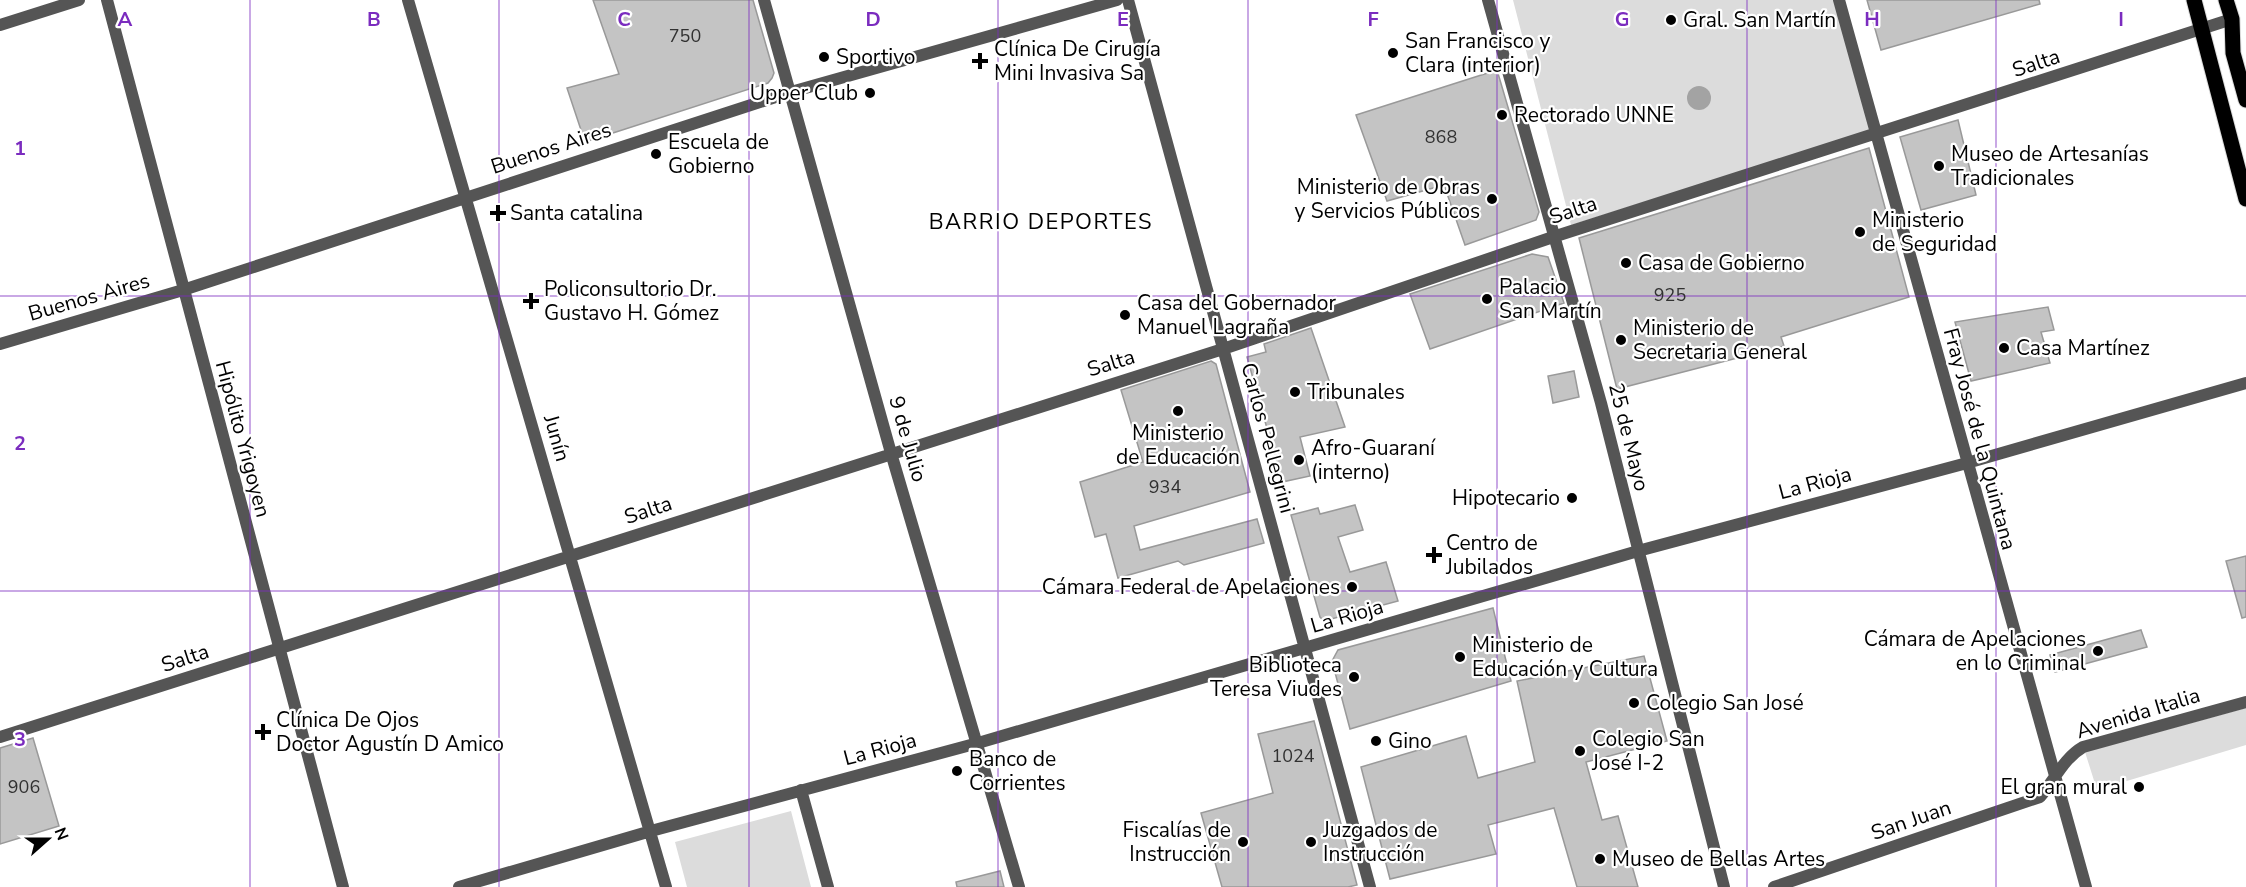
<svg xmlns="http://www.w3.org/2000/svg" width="2246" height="887" viewBox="0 0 2246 887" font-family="'Nunito Sans',sans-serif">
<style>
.green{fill:#dcdcdc}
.water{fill:#a3a3a3}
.building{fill:#c4c4c4;stroke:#999;stroke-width:1.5}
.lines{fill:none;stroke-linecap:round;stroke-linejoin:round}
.primary-casing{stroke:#dbdbdb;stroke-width:17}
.street{stroke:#555;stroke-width:12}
.primary{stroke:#000;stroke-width:15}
.grid{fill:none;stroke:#7b2cbf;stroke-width:1.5;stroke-opacity:0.55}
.poi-dot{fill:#000;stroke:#fff;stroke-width:2}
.labels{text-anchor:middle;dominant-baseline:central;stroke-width:4.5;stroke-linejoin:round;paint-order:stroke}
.number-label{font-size:18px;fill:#313131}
.poi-label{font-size:21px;fill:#000;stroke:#fff;text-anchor:start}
.street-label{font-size:21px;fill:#000;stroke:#fff}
.neighbourhood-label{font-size:22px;letter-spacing:1.5px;fill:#000;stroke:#fff}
.grid-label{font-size:20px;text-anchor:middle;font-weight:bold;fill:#7b2cbf;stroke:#fff;stroke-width:4.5;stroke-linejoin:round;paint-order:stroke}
</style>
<rect width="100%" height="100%" fill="#fff"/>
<!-- green -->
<path class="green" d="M1513,0H1834L1873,130L1571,225Z
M2246,708V745L2097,790L2085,752Z
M791,811L811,887H687L675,842Z"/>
<!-- water -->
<path class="water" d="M1687 98a12 12 0 1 1 24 0a12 12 0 1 1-24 0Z"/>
<!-- building -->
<path class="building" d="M593,0H753L774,73L772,78L768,83L585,142L567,88L619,74Z
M1867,0H2039L2040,4L1881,50Z
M1497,70L1539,212L1536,220L1465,245L1444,185L1387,201L1356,115Z
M1958,120L1976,195L1921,210L1900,137Z
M1869,148L1909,297L1781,337L1784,346L1617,389L1579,238Z
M1532,254L1548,257L1564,303L1430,349L1410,294Z
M2048,307L2054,330L2041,332L2050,363L1971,381L1955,322Z
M1311,328L1345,427L1300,437L1310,476L1282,482L1247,357L1266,352L1264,344Z
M1211,361L1216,364L1250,492L1134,526L1140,550L1257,519L1264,543L1184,565L1178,561L1118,578L1106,534L1095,537L1080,482L1143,462L1121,390Z
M1574,371L1579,397L1553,403L1548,376Z
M1355,505L1363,530L1338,537L1350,572L1386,562L1398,601L1324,621L1320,617L1291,515L1318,508L1320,514Z
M2246,556V617L2242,618L2226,561Z
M1493,608L1511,681L1350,729L1332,661L1338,650Z
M2141,630L2147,647L2055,672L2050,655Z
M1644,656L1667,741L1586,762L1602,820L1618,816L1638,887H1577L1554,808L1488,825L1496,854L1390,879L1361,767L1466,736L1478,778L1535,762L1517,681Z
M1314,721L1357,885L1348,887H1222L1201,813L1273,793L1258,734Z
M33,738L59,826L0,844V748Z
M1000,871L1004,887H957L956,882Z"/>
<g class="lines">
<defs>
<path id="primary" d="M2194,0L2246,199
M2226,0L2232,19L2233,53L2246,100"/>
</defs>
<!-- primary casing -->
<use href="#primary" class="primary-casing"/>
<!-- street -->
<path class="street" d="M107,0L343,887
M408,0L666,887
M764,0L891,453L1019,887
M1128,0L1370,887
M1488,0L1601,403L1724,887
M1839,0L2086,887
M0,25L79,0
M0,344L183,290L791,92L1117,0
M0,737L1223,349L1553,237L2232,19
M801,790L828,887
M459,887L651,831L978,743L1638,551L1967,463L2246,383
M1774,887L2040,797C2055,779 2064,758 2083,747L2246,702"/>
<!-- primary -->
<use href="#primary" class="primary"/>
</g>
<!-- grid -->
<path class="grid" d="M250,0V887M499,0V887M749,0V887M998,0V887M1248,0V887M1497,0V887M1747,0V887M1996,0V887M0,296H2246M0,591H2246"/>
<!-- markers -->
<g class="poi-dot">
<circle cx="1671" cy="20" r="6"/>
<circle cx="1393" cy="53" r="6"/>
<circle cx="824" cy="57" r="6"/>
<path d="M977 52h6v6h6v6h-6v6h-6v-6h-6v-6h6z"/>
<circle cx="870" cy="93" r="6"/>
<circle cx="1502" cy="115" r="6"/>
<circle cx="656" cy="154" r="6"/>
<circle cx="1939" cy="166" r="6"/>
<circle cx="1492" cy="199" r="6"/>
<path d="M495 204h6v6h6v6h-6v6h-6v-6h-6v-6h6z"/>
<circle cx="1860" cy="232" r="6"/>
<circle cx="1626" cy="263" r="6"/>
<circle cx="1487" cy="299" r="6"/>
<path d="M528 292h6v6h6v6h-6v6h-6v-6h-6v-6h6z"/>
<circle cx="1125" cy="315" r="6"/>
<circle cx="1621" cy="340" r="6"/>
<circle cx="2004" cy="348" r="6"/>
<circle cx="1295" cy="392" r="6"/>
<circle cx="1178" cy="411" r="6"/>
<circle cx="1299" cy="460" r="6"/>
<circle cx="1572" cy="498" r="6"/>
<path d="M1431 546h6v6h6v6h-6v6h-6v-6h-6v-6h6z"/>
<circle cx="1352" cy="587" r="6"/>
<circle cx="2098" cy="651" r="6"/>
<circle cx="1460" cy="657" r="6"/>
<circle cx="1354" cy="677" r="6"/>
<circle cx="1634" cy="703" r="6"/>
<path d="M260 723h6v6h6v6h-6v6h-6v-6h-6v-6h6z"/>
<circle cx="1376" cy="741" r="6"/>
<circle cx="1580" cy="751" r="6"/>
<circle cx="957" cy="771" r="6"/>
<circle cx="2139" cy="787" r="6"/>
<circle cx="1243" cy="842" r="6"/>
<circle cx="1311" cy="842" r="6"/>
<circle cx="1600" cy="859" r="6"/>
</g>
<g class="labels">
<!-- number labels -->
<g class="number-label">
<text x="685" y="36">750</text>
<text x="1441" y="137">868</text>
<text x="1670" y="295">925</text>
<text x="1165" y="487">934</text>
<text x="1293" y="756">1024</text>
<text x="24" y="787">906</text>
</g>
<!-- poi labels -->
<g class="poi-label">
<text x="1683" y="20">Gral. San Martín</text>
<text x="1405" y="41">San Francisco y<tspan x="1405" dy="24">Clara (interior)</tspan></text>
<text x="994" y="49">Clínica De Cirugía<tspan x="994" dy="24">Mini Invasiva Sa</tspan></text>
<text x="836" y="57">Sportivo</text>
<text x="858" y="93" text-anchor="end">Upper Club</text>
<text x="1514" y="115">Rectorado UNNE</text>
<text x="668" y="142">Escuela de<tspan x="668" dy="24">Gobierno</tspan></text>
<text x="1951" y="154">Museo de Artesanías<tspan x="1951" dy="24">Tradicionales</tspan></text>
<text x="1480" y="187" text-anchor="end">Ministerio de Obras<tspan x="1480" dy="24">y Servicios Públicos</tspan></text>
<text x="510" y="213">Santa catalina</text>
<text x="1872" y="220">Ministerio<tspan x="1872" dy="24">de Seguridad</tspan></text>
<text x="1638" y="263">Casa de Gobierno</text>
<text x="1499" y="287">Palacio<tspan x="1499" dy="24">San Martín</tspan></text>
<text x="544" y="289">Policonsultorio Dr.<tspan x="544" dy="24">Gustavo H. Gómez</tspan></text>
<text x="1137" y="303">Casa del Gobernador<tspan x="1137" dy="24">Manuel Lagraña</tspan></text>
<text x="1633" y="328">Ministerio de<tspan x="1633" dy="24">Secretaria General</tspan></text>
<text x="2016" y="348">Casa Martínez</text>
<text x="1307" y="392">Tribunales</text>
<text x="1178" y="433" text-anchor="middle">Ministerio<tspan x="1178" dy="24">de Educación</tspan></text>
<text x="1311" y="448">Afro-Guaraní<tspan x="1311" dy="24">(interno)</tspan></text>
<text x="1560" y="498" text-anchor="end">Hipotecario</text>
<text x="1446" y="543">Centro de<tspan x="1446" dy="24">Jubilados</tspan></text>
<text x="1340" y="587" text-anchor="end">Cámara Federal de Apelaciones</text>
<text x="2086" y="639" text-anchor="end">Cámara de Apelaciones<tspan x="2086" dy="24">en lo Criminal</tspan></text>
<text x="1472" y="645">Ministerio de<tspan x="1472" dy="24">Educación y Cultura</tspan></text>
<text x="1342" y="665" text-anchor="end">Biblioteca<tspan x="1342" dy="24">Teresa Viudes</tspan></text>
<text x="1646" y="703">Colegio San José</text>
<text x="276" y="720">Clínica De Ojos<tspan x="276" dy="24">Doctor Agustín D Amico</tspan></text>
<text x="1592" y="739">Colegio San<tspan x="1592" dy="24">José I-2</tspan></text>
<text x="1388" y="741">Gino</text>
<text x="969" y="759">Banco de<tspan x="969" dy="24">Corrientes</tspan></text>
<text x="2127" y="787" text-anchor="end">El gran mural</text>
<text x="1231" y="830" text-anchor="end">Fiscalías de<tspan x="1231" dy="24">Instrucción</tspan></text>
<text x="1323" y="830">Juzgados de<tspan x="1323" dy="24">Instrucción</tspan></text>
<text x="1612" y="859">Museo de Bellas Artes</text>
</g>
<!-- street labels -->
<g class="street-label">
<text transform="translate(2036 63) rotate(-18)">Salta</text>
<text transform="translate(551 148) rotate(-18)">Buenos Aires</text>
<text transform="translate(1573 210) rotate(-18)">Salta</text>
<text transform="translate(89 297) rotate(-16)">Buenos Aires</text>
<text transform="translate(1111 363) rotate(-17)">Salta</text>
<text transform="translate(1629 437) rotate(76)">25 de Mayo</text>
<text transform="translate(557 438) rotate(74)">Junín</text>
<text transform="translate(1268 438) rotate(75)">Carlos Pellegrini</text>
<text transform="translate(243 439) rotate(75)">Hipólito Yrigoyen</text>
<text transform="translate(908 439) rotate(74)">9 de Julio</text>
<text transform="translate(1980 439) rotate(75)">Fray José de la Quintana</text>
<text transform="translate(1815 483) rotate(-15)">La Rioja</text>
<text transform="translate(648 510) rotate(-18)">Salta</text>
<text transform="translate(1347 616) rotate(-16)">La Rioja</text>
<text transform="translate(185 658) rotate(-18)">Salta</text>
<text transform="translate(2138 713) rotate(-17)">Avenida Italia</text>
<text transform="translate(880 749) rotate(-15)">La Rioja</text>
<text transform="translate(1911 820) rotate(-19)">San Juan</text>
</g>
<!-- neighbourhood labels -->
<g class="neighbourhood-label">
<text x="1041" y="222">BARRIO DEPORTES</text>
</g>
</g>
<g class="grid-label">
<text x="125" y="26">A</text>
<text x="374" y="26">B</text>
<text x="624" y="26">C</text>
<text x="873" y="26">D</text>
<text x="1123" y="26">E</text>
<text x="1373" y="26">F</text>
<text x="1622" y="26">G</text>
<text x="1872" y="26">H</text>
<text x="2121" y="26">I</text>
<text x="20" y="155">1</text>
<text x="20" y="450">2</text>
<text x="20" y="746">3</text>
</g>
<!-- north arrow -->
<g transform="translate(48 839) rotate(69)" stroke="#ffffff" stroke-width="4.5" paint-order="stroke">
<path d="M0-4.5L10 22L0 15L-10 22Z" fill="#000000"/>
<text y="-9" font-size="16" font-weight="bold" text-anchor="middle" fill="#000000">N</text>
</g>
</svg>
